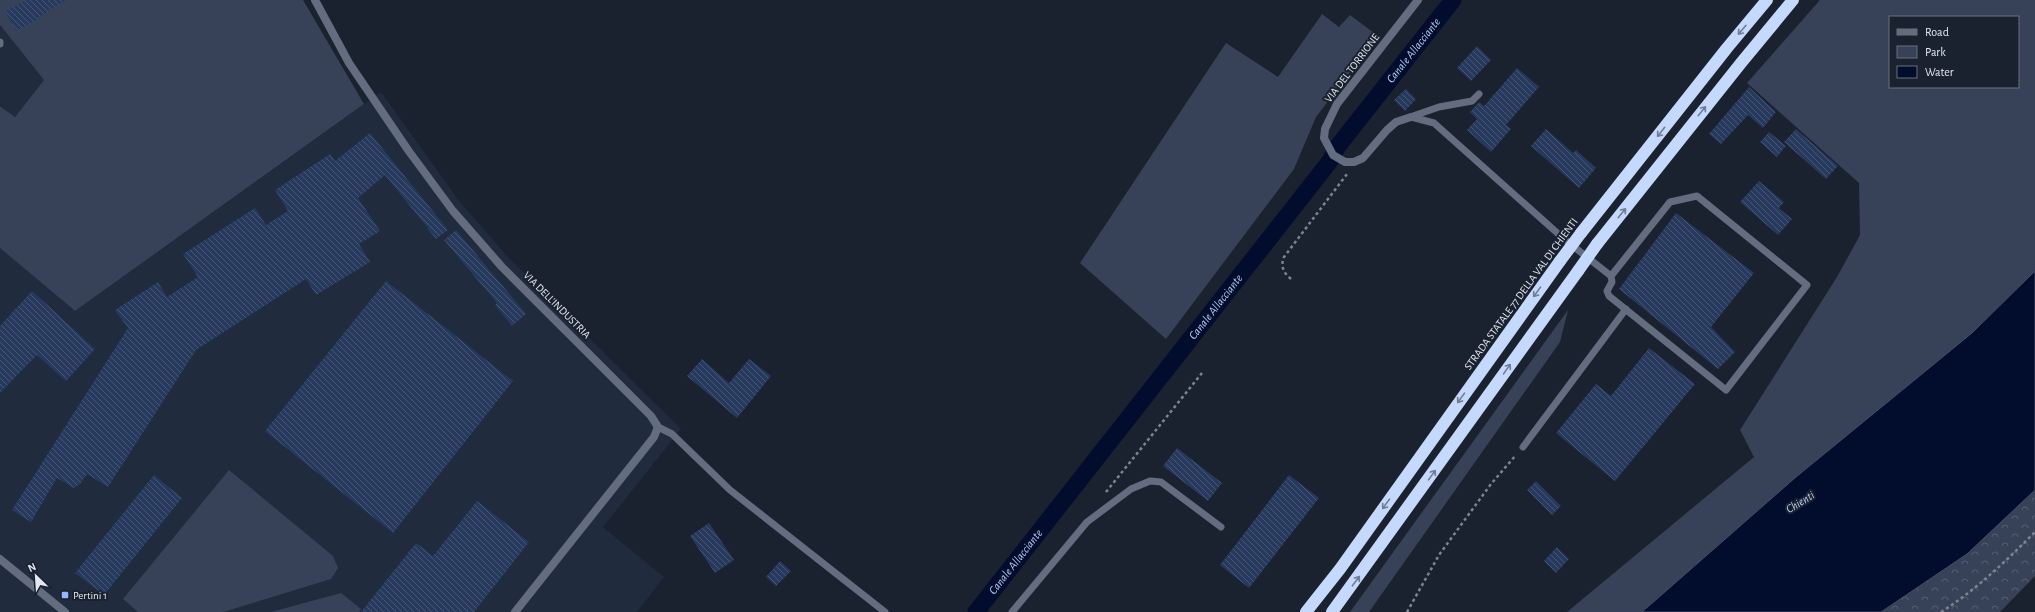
<svg xmlns="http://www.w3.org/2000/svg" width="2035" height="612" viewBox="0 0 2035 612" font-family="'Alegreya Sans',sans-serif">
<style>
.built{fill:#212b3e}
.green{fill:#374259;fill-rule:evenodd}
.forest{fill:url(#forest-crowns)}
.water{fill:#020d2d;stroke:#464f68}
.lines{fill:none;stroke-linecap:round;stroke-linejoin:round}
.canal{stroke:#020d2d;stroke-width:17}
.building{fill:url(#building-back-hatch)}
.path{stroke:#7f8590;stroke-width:2.5;stroke-dasharray:3 3;stroke-linecap:butt}
.lane{stroke:#636d7f;stroke-width:7}
.street{stroke:#636d7f;stroke-width:8}
.highway{stroke:#c5d9fc;stroke-width:12}
.highway-bridge{stroke:#c5d9fc;stroke-width:12}
.oneway{stroke:#707d96}
.poi-dot{fill:#93b7fd;stroke:#1a212f;stroke-width:1.5}
.labels{text-anchor:middle;dominant-baseline:central;stroke-width:4;stroke-linejoin:round;paint-order:stroke}
.street-label{font-size:11px;fill:#e3e8f1;stroke:#1a212f}
.poi-label{font-size:11px;fill:#e3e8f1;stroke:#1a212f;text-anchor:start}
.water-label{font-size:12px;font-style:italic;fill:#bacff6;stroke:#1a212f}
</style>
<defs>
<pattern id="forest-crowns" width="20" height="18" patternUnits="userSpaceOnUse"><rect width="20" height="18" fill="#374259"/><path d="M2 6a3 3 0 1 1 6 0M12 15a3 3 0 1 1 6 0" fill="none" stroke="#545d71"/></pattern>
<pattern id="building-back-hatch" width="6" height="6" patternUnits="userSpaceOnUse"><rect width="6" height="6" fill="#27395d"/><path d="M-1 5l2 2M0 0l6 6M5-1l2 2" fill="none" stroke="#465675"/></pattern>
</defs>
<rect width="100%" height="100%" fill="#1a212f"/>
<!-- built -->
<path class="built" d="M0,25L44,80L15,117L0,105Z
M381,92L460,202L509,258L681,429L603,527L664,577L637,612H0V248L75,311Z"/>
<!-- green -->
<path class="green" d="M0,0H303L364,104L75,311L0,248V106L15,117L44,80L0,25Z
M1820,0H2035V271L1972,333L1796,477L1642,612H1567L1754,457L1740,430L1837,277L1860,235L1859,183L1747,83ZM1890,17H2018V87H1890Z
M1322,14L1339,27L1350,15L1378,36L1316,117L1294,169L1166,339L1080,263L1226,43L1278,77Z
M1568,310L1560,342L1369,612H1350Z
M229,470L333,556L338,568L331,579L223,612H138L123,599Z
M341,593L361,609L359,612H271Z"/>
<!-- forest -->
<path class="forest" d="M2035,490V576L2000,612H1881L1967,554Z"/>
<!-- water -->
<path class="water" d="M2035,271V490L1967,554L1881,612H1642L1796,477L1972,333Z"/>
<g class="lines">
<!-- canal -->
<path class="canal" id="s1" d="M976,612L1330,161L1338,146L1453,0"/>
</g>
<!-- building -->
<path class="building" d="M27,0H66L36,19L37,20L16,31L5,11Z
M1477,46L1491,60L1471,81L1457,68Z
M1517,68L1539,87L1506,125L1511,129L1491,152L1467,130L1477,119L1470,112L1479,102L1484,106Z
M1749,87L1776,112L1763,128L1748,115L1721,144L1709,134Z
M1406,89L1416,99L1405,111L1394,100Z
M1546,129L1573,153L1576,150L1596,168L1579,188L1531,146Z
M1796,129L1838,166L1826,179L1784,142Z
M1769,132L1786,146L1777,157L1760,142Z
M370,133L448,230L436,239L427,228L429,226L427,227L385,175L358,198L380,231L359,244L370,262L316,295L306,279L196,350L108,487L87,474L80,484L74,488L57,478L31,522L12,510L128,328L115,310L158,282L167,297L198,277L183,254L255,208L266,225L288,211L275,190L330,154L335,161Z
M1759,181L1784,202L1779,208L1792,219L1778,235L1740,202Z
M1676,213L1754,273L1711,327L1735,352L1718,369L1619,289Z
M456,230L526,314L512,326L495,305L497,303L444,240Z
M386,281L513,381L393,533L265,431Z
M32,291L95,349L66,381L37,355L0,393V326Z
M1649,348L1695,384L1615,481L1556,433L1596,384L1611,396Z
M702,359L729,383L749,359L771,376L737,418L687,376Z
M1177,448L1222,483L1208,501L1163,466Z
M154,475L182,498L104,595L75,573Z
M1289,475L1319,498L1249,588L1220,565Z
M1536,481L1561,506L1552,515L1527,490Z
M477,501L529,542L474,612H361L416,543L433,556Z
M709,523L734,560L715,573L690,536Z
M1557,547L1569,559L1556,573L1544,561Z
M780,561L791,571L776,586L766,577Z"/>
<g class="lines">
<!-- path -->
<path class="path" d="M1291,279C1284,273 1280,267 1284,257L1347,174
M1106,492L1202,373
M1407,612L1439,555L1491,484L1516,455
M1941,612C1976,590 2006,561 2035,532"/>
<!-- lane -->
<path class="lane" d="M0,42V44
M1413,116L1439,107L1472,101L1479,94
M1411,117L1434,123L1564,239L1611,276L1612,282L1607,291L1609,296L1726,390L1807,285L1697,196L1670,202L1611,276
M658,427L672,434L730,490L885,612
M1523,447L1626,309
M1012,612L1087,522L1131,489L1150,481L1161,482L1221,527"/>
<!-- street -->
<path class="street" d="M315,0L349,63L408,150L453,211L502,267L651,416L658,427L654,437L515,612
M1411,117L1396,122L1387,130L1363,158L1354,162H1345L1333,155L1324,138L1325,129L1337,104L1418,0
M0,559L65,612"/>
<!-- highway -->
<path class="highway" d="M1581,233L1727,48L1767,0
M1597,244L1741,63L1793,0
M1306,612L1340,569L1560,261
M1332,612L1578,271"/>
<!-- highway-bridge -->
<path class="highway-bridge" d="M1560,261L1581,233
M1578,271L1597,244"/>
</g>
<!-- one-way arrows -->
<defs><path id="oneway-shaft" d="M-6 0H5M1.5-3L5.5 0L1.5 3" fill="none" stroke-width="1.6" stroke-linecap="round" stroke-linejoin="round"/></defs>
<g class="oneway">
<use href="#oneway-shaft" transform="translate(1742 30) rotate(130)"/>
<use href="#oneway-shaft" transform="translate(1702 111) rotate(-51)"/>
<use href="#oneway-shaft" transform="translate(1661 132) rotate(128)"/>
<use href="#oneway-shaft" transform="translate(1622 213) rotate(-51)"/>
<use href="#oneway-shaft" transform="translate(1537 292) rotate(126)"/>
<use href="#oneway-shaft" transform="translate(1507 369) rotate(-55)"/>
<use href="#oneway-shaft" transform="translate(1461 398) rotate(126)"/>
<use href="#oneway-shaft" transform="translate(1432 475) rotate(-54)"/>
<use href="#oneway-shaft" transform="translate(1386 504) rotate(126)"/>
<use href="#oneway-shaft" transform="translate(1356 581) rotate(-53)"/>
</g>
<!-- markers -->
<rect class="poi-dot" x="61" y="591" width="8" height="8" rx="2"/>
<g class="labels">
<!-- street labels -->
<g class="street-label">
<text transform="translate(1352 68) rotate(-53)">VIA DEL TORRIONE</text>
<text transform="translate(1521 294) rotate(-54)">STRADA STATALE 77 DELLA VAL DI CHIENTI</text>
<text transform="translate(557 305) rotate(45)">VIA DELL'INDUSTRIA</text>
</g>
<!-- poi labels -->
<g class="poi-label">
<text x="73" y="595">Pertini 1</text>
</g>
<!-- water labels -->
<g class="water-label">
<text stroke="none"><textPath href="#s1" startOffset="712">Canale Allacciante</textPath></text>
<text stroke="none"><textPath href="#s1" startOffset="388">Canale Allacciante</textPath></text>
<text transform="translate(1800 502) rotate(-32)">Chienti</text>
<text stroke="none"><textPath href="#s1" startOffset="64">Canale Allacciante</textPath></text>
</g>
</g>
<!-- legend -->
<rect x="1889" y="16" width="130" height="72" fill="#1a212f" stroke="#6a717d"/>
<rect x="1897" y="29" width="20" height="6" fill="#636d7f" stroke="#6a717d"/>
<text x="1925" y="36" font-size="12" fill="#e3e8f1">Road</text>
<rect x="1897" y="46" width="20" height="12" fill="#374259" stroke="#6a717d"/>
<text x="1925" y="56" font-size="12" fill="#e3e8f1">Park</text>
<rect x="1897" y="66" width="20" height="12" fill="#020d2d" stroke="#6a717d"/>
<text x="1925" y="76" font-size="12" fill="#e3e8f1">Water</text>
<!-- north arrow -->
<g transform="translate(36 576) rotate(335)" stroke="#1a212f" stroke-width="3" paint-order="stroke">
<path d="M0-3L7 15L0 10L-7 15Z" fill="#e3e8f1"/>
<text y="-6" font-size="11" font-weight="bold" text-anchor="middle" fill="#e3e8f1">N</text>
</g>
</svg>
